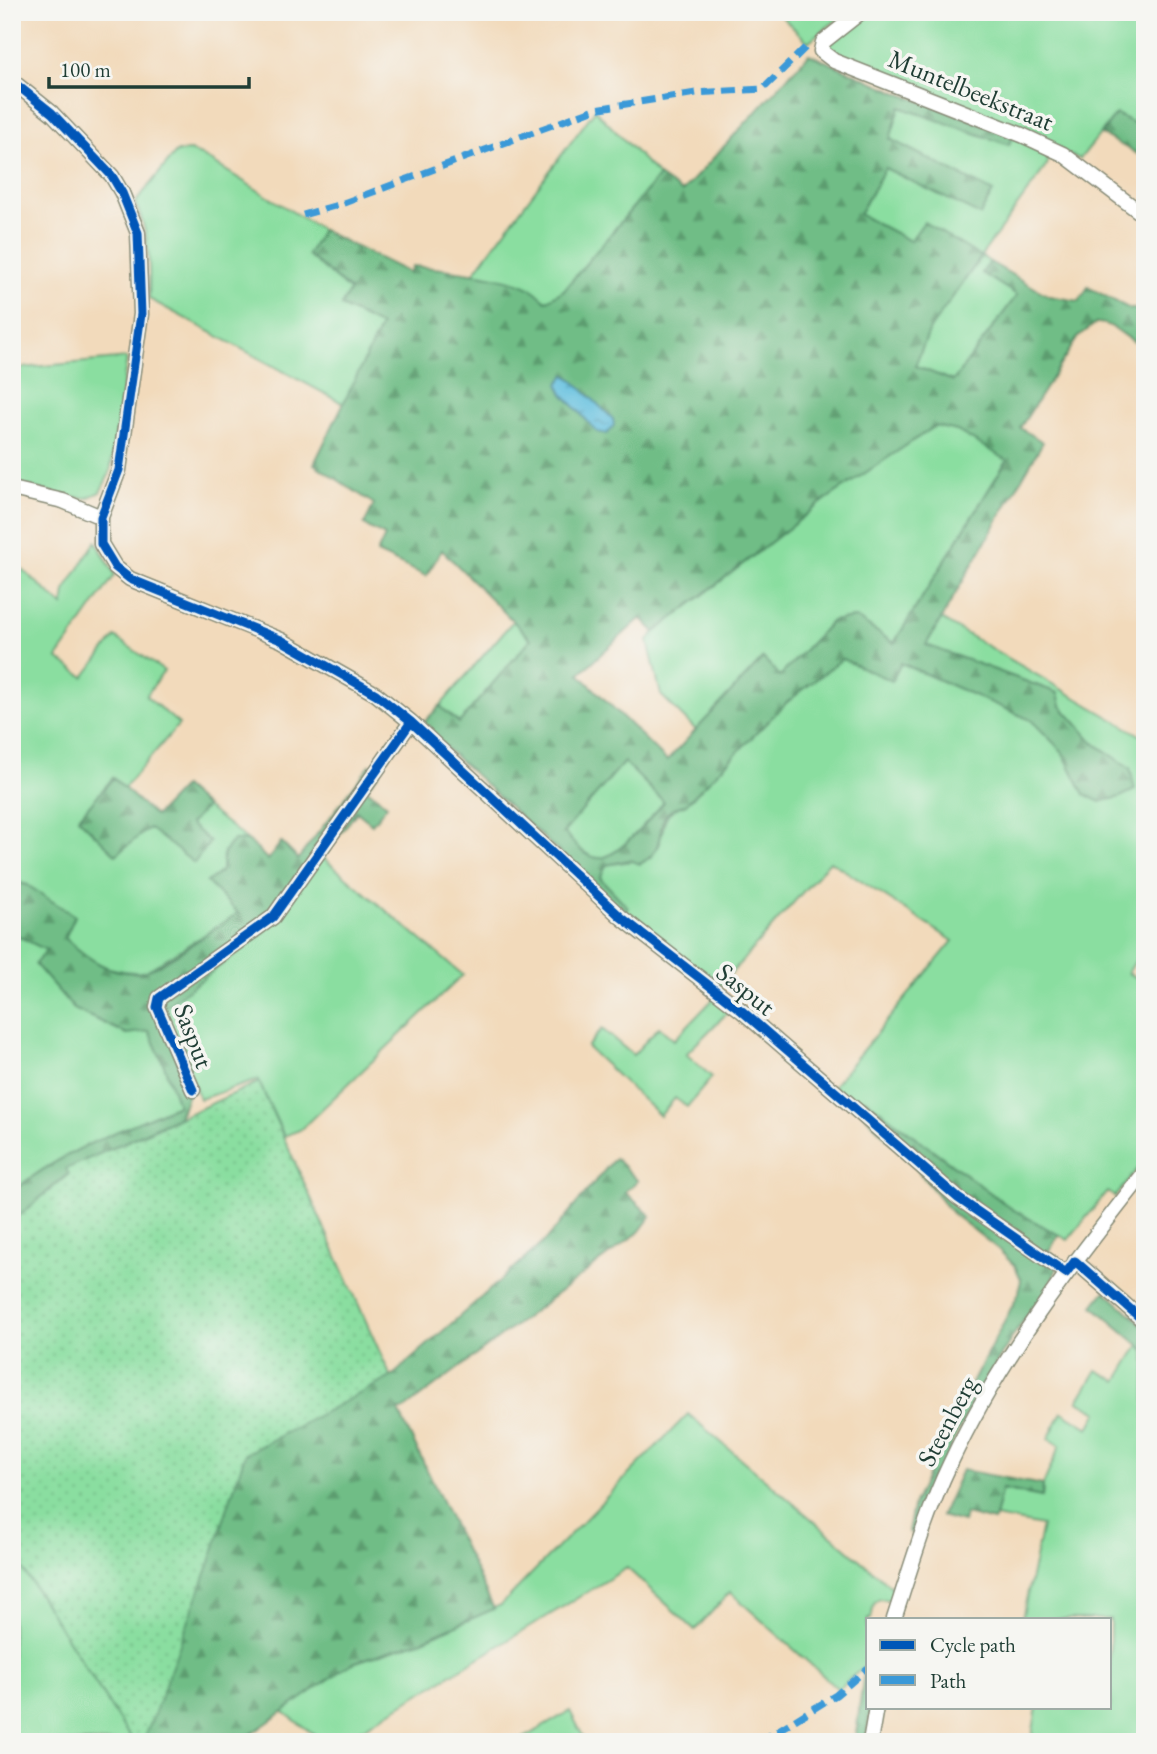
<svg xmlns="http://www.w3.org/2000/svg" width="1157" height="1754" viewBox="0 0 1157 1754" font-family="'EB Garamond',serif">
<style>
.grass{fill:#8adea0;stroke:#548e6a;stroke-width:2}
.forest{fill:url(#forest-firs);stroke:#477d5d;stroke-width:2;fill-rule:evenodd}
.park{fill:url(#park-dots);stroke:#548e6a;stroke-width:2}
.water{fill:url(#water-ripples);stroke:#407e8a;stroke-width:2}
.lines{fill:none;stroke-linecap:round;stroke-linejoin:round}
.street-casing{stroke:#888c78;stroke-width:17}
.street{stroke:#fff;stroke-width:14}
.quiet{stroke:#3a99d8;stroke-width:7;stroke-dasharray:14 7;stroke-linecap:butt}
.cycleway-casing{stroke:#f6f6f2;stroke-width:13}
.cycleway{stroke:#0057b8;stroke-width:9}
.labels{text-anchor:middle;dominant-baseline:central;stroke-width:7;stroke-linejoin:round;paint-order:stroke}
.street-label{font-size:26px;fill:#1f3d34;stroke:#f6f6f2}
</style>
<defs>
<pattern id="forest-firs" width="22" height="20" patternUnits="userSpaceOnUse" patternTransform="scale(1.75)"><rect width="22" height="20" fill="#6fbd86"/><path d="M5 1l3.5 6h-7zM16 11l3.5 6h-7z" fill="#5b9b6e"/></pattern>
<pattern id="park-dots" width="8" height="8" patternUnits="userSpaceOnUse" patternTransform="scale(1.75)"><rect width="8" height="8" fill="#8adea0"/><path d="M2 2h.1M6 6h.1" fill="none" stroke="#77bf8a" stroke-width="1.8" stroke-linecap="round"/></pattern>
<pattern id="water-ripples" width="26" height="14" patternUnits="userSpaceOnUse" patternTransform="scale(1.75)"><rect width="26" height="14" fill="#61bfdf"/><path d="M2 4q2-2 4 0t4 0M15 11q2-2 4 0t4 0" fill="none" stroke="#4f9cb6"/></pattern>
</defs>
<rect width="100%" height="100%" fill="#f6f6f2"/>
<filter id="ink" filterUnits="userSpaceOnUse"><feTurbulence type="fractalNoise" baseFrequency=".0143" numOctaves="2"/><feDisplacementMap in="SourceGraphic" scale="14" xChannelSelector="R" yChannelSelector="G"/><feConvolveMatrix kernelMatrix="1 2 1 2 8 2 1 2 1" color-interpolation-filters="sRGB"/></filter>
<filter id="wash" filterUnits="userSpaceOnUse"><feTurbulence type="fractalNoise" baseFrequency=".00686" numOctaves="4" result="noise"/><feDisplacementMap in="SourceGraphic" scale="28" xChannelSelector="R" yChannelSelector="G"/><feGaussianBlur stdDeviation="1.57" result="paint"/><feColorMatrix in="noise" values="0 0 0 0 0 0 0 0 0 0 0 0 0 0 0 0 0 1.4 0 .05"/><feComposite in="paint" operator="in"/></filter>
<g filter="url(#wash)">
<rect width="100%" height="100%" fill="#f2dabb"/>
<!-- grass -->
<path class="grass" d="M777,12H847L808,42Z
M866,12H1145V129L1116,114L1080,159L836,57L824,46Z
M900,107L1009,145L1012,135L1048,152L1049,157L1047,165L981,256L990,262L982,273L1017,295L953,381L915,366L930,329L981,257L924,223L910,241L859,215L885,168L980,214L890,138Z
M595,110L659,176L564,290L546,301L531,289L473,274Z
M190,151L201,155L322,230L308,255L350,291L341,306L382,326L344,404L149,299C150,265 150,234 135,203L176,152Z
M127,358L110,473L100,492L87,498L69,497L12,482V369Z
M935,426L957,431L1007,460L894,643L856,618L832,621L780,677L763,658L696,730L661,695L648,641L655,632L825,500Z
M96,541L115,575L57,658L84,677L115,637L164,671L146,696L179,724L124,788L113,778L79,818L149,828L189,824L206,807L249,841L234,840L223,853L222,871L207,882L239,913L143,973L123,971L104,967L84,956L65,938L28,885L12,881V560L63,606L65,591Z
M941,619L1145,738V945L1128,973L1145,982V1160L1115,1197L1107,1192L1068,1240L1012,1209L865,1099L857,1107L833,1086L953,941L830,861L720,986L624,912L600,878L606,865L651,858C655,852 659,844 661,837C667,815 663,813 686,804L786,703L842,658L891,680L900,663L1031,720L1062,751L1084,794L1130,768L1094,743L1061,706L1058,693L926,645Z
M513,621L531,639L459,723L440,706Z
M624,762L664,802C652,816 616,860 598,858C583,856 573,842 563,832Z
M321,856L463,975L300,1130L284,1136L258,1080L200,1099L161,1010L261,935Z
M12,933L47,950L36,965L74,1009L127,1034L149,1031L164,1065L178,1105C119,1131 62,1151 12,1192Z
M714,998L730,1010L686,1054L712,1077L687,1107L675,1098L660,1116L587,1047L602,1029L633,1055L659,1027L674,1040Z
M1139,1345L1145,1350V1742H1031L1037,1707H1110V1619H1022L1042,1526L995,1517L1001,1489L1042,1497L1043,1485L1060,1445L1048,1439L1062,1412L1089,1428L1098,1412L1078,1401L1097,1370L1117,1381Z
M688,1414L894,1589L892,1600L879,1599L874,1604L871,1619H868L866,1665L838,1689L730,1592L695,1630L627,1568L340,1742H324L269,1701L313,1676L420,1641L501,1605Z
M12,1552L133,1742H12Z
M570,1711L586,1742H517Z"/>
<!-- forest -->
<path class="forest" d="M809,54L901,94L1012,135L1009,145L900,107L890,139L993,192L980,215L885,168L859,214L910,241L924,222L981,257L930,329L915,366L953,381L1017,295L982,273L990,262L1049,296L1079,301L1088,287L1130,309H1145V347C1127,342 1116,322 1096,323L1078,337L1020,428L1043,442L926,645L1058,693L1061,706L1094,743L1130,768L1135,790L1120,797L1100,802L1084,794L1062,751L1031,720L901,663L892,681L842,659L786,703L686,804C681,806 674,807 670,811C654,823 669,849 640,864L629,860L606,865L600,878L628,907L624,912L421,725L440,706L459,723L531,639L442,550L426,576L377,553L385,536L364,525L374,504L314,464L381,326L341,306L350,290L308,255L322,230L409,273L412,266C439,268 513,276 533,290C538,293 542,298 546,301L564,290L659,176L682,192ZM935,426L957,431L1007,460L894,643L856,618L832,621L780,676L763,658L667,761L579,674L641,618L655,632L825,500ZM624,762L664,802C652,816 617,860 598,858C583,856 573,842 564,832Z
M1116,114L1145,129V158L1101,134Z
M370,765L379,773L366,788L387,805L372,824L357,812L261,935L161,1010L188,1094L180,1116L67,1169L69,1173L12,1222V1192C62,1151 120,1131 178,1105L164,1065L149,1031L127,1034L74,1009L35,964L46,950L12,933V881L27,885L75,916L65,938C87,958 110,976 142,972C156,971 221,924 238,913L207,882L222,871C223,858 223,848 234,840L249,841L268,860L281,842L298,859Z
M113,778L155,816L183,787L206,807L190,824L210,842L194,863L149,828L116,855L78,818Z
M864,1099L1012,1209L1059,1235L1048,1252L1059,1258C1055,1289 1028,1310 1013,1336C988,1376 963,1416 945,1460C934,1484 929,1512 912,1534L908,1531L914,1503L969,1389L1019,1293L1021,1279L1015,1266L998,1249L952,1213L915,1167L857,1107Z
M615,1158L638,1181L625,1192L651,1216L639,1232L403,1410H398L494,1609L420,1641L352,1663L240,1742H140L144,1739L210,1562L245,1454L391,1377L546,1240Z
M1105,1291L1145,1327V1350L1093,1306Z
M962,1470L1043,1485L1042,1497L1002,1489L994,1521L965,1514L963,1522L941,1516Z
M868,1641V1707H871L865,1742H855Z"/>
<!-- park -->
<path class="park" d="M258,1080L391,1377L245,1454L210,1562L154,1715L144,1739L133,1742L12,1552V1222L69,1174L66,1169L257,1083Z"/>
<!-- water -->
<path class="water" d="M565,375L571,378L613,419L614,425L607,434L597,432L563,394L558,384Z"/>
</g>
<g filter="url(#ink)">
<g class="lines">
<defs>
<path id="street" d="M861,12L823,42L821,51L834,61L1022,135L1063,154L1145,216
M12,81L52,113L112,176L122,193L138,233L141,314L119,470L101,517V544L115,567L130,579L281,640L376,694L411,722L621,917L742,1011L958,1198L1066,1273
M12,489L63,501L101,517
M193,1090L157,1007L159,998L273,917L411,722
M1075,1261L1145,1322
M894,1619C911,1567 926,1514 950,1464C1000,1357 1072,1264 1145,1172
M870,1742L876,1707"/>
</defs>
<!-- street casing -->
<use href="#street" class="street-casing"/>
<!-- street -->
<use href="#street" class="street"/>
<!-- quiet -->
<path class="quiet" d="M303,215L341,204L595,109L696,93L763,89L807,46
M759,1742L836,1695L868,1668"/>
<defs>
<path id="cycleway" d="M12,81L52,113L112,176L122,193L138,233L141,314L119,470L101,517V544L115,567L130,579L281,640L376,694L411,722L621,917L742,1011L958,1198L1066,1273L1075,1261L1145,1322
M193,1090L157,1007L159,998L273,917L411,722"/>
</defs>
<!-- cycleway casing -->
<use href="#cycleway" class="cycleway-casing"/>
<!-- cycleway -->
<use href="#cycleway" class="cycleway"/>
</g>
</g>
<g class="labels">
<!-- street labels -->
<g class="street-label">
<text transform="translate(971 90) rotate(22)">Muntelbeekstraat</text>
<text transform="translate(746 989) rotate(39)">Sasput</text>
<text transform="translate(194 1036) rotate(69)">Sasput</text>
<text transform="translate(947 1421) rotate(-62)">Steenberg</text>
</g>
</g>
<!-- margin -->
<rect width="1157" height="1754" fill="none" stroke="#f6f6f2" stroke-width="42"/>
<!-- legend -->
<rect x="866" y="1618" width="245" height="91" fill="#f6f6f2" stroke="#a0aca6" stroke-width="2"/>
<rect x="880" y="1640" width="35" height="10" fill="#0057b8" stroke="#a0aca6" stroke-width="2"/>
<text x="930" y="1652" font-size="21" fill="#1f3d34">Cycle path</text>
<rect x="880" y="1675" width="35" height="10" fill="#3a99d8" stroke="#a0aca6" stroke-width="2"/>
<text x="930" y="1688" font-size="21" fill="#1f3d34">Path</text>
<!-- scale -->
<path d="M49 77v10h200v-10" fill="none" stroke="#1f3d34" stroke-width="3.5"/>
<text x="60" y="77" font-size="21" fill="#1f3d34" stroke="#f6f6f2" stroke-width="5" paint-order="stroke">100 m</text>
</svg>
